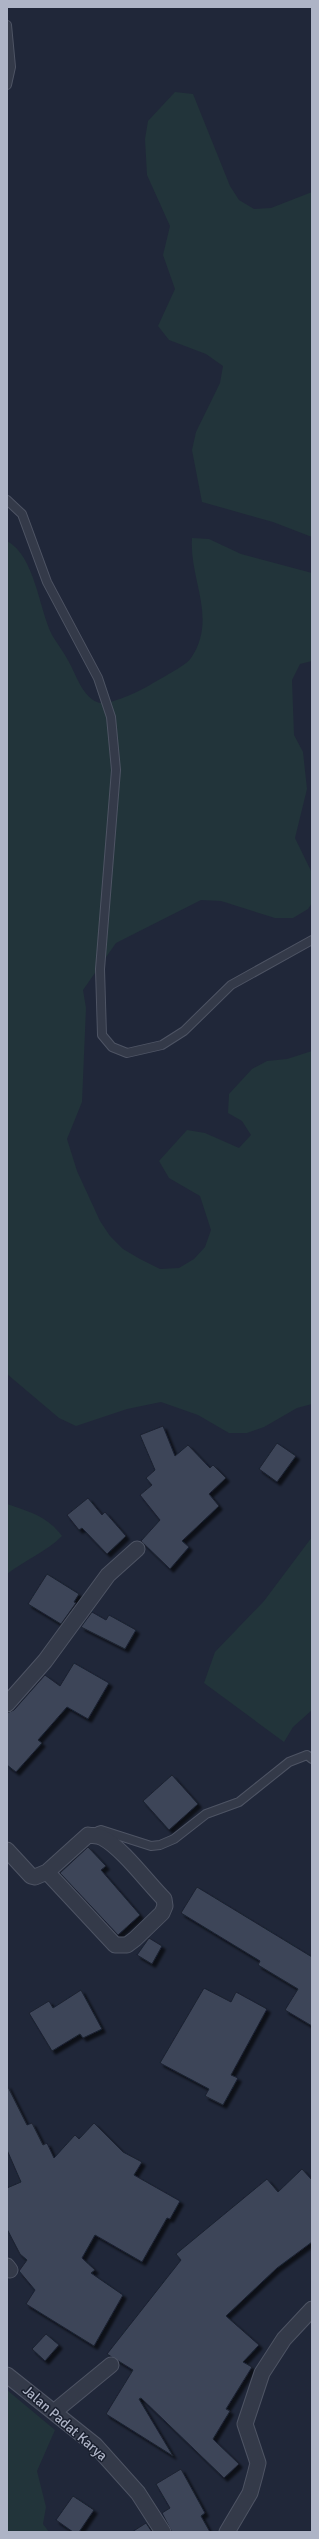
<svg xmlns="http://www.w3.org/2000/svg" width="319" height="2539" viewBox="0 0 319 2539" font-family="Signika,sans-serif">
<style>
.green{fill:#22343a}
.building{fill:#3c4559;stroke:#1b2130;filter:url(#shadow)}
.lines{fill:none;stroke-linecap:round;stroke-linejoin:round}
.lane-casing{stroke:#4e5464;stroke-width:10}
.street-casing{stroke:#4e5464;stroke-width:17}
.lane{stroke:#343a49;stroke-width:8}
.street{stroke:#343a49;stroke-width:15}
.labels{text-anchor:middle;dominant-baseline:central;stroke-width:3;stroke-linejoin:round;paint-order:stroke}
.street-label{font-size:14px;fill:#aeb4c6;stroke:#191f2e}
</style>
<defs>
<filter id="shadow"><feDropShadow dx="3.5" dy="3.5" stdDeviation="1" flood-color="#0009"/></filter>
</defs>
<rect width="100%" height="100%" fill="#202739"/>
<!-- green -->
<path class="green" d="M175,92L193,94L230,186L239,200L254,209L271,208L312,192V537L273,522L202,502L192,450L196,432L220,383L223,366L206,354L169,340L158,326L175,289L163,255L170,226L147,175L145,139L148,121Z
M192,538L209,539L241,554L312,573V661L300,664L292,680L294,735L303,752L307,789L295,838L312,873V903L308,909L293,918H275L221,901L201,900L116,943L83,990L86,1008L82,1102L67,1139L77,1171L100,1221L110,1236L123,1249L140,1259L160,1269L179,1268L194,1259L205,1247L211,1230L200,1196L169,1178L159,1161L187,1130L205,1133L239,1148L251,1135L242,1121L228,1113L229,1094L252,1069L267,1061L287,1059L312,1051V1404L297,1408L264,1427L247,1433H229L198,1415L161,1402L127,1409L76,1426L59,1418L7,1374V541C35,556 39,609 52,635C58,645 66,655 71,666C77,678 84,697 97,702C107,707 140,691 150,685C159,679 186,666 191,658C218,618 189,580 192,538Z
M7,1504C30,1512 47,1516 62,1536C46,1552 25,1560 7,1574Z
M312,1537V1710L293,1727L284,1742L204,1683L215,1652L264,1601Z
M7,2390L55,2430L37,2471L46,2507L43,2524L49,2532H7Z"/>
<!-- building -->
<path class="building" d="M163,1426L175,1456L188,1445L210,1468L213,1465L226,1478L209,1494L219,1506L182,1541L189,1547L170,1569L141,1541L160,1520L140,1495L152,1485L146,1478L155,1470L140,1435Z
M277,1443L296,1456L277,1482L259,1469Z
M88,1498L102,1515L105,1512L126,1536L107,1554L82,1528L79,1530L67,1515Z
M47,1574L79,1594L74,1602L76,1603L61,1624L28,1604Z
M92,1612L106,1620L109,1615L136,1630L125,1649L81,1627Z
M74,1663L109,1683L88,1719L67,1707L38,1740L42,1743L16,1772L7,1765V1713L14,1710L45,1675L60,1686Z
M172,1775L198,1804L169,1830L143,1801Z
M88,1847L106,1866L101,1870L140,1915L118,1935L60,1873Z
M197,1887L312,1957V2026L285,2010L298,1989L258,1965L260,1961L181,1913Z
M149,1938L162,1946L152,1964L137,1955Z
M204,1988L231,2002L236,1992L267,2009L231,2075L238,2078L223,2105L205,2096L209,2089L160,2063Z
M81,1990L102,2029L83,2038L80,2034L52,2051L29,2013L49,2001L53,2008Z
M7,2085L27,2125L32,2123L43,2145L47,2143L54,2158L75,2135L79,2139L94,2123L123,2152L142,2162L134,2175L180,2201L170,2219L167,2218L142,2262L95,2235L82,2258L95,2270L91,2273L123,2295L94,2346L26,2304L35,2290L19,2271L27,2260L20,2254L7,2229V2188L21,2182L7,2150Z
M302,2169L312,2180V2242L277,2268L226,2316L259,2345L243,2362L252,2367L226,2409L230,2411L213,2439L239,2464L224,2478L141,2398L139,2399L173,2456L106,2414L133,2370L107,2354L181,2260L176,2254L267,2179L278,2192Z
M46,2334L59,2345L45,2361L32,2349Z
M181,2469L205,2513L201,2516L210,2532H172L162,2513L170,2508L156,2484Z
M73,2496L94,2510L79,2532H73L56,2520Z
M146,2523L152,2532H132Z"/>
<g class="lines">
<defs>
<path id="lane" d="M7,25L11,67L7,85
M7,500L22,514L47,582L98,678L111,717L116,770L100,969L102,1035L112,1047L127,1053L162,1045L184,1031L231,985L312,940
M98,1831L101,1830L151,1846L160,1845L174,1839L206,1814L239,1802L289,1762L307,1755L312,1759"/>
<path id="street" d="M7,1704L45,1661L108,1575L137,1549
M7,1850L31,1876L35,1877L47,1872L88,1835C93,1836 98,1835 103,1838C122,1848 148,1883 164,1899L165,1906L162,1913L135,1939L127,1945H115L47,1872
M7,2266L10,2270
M7,2375L95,2445L138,2493L163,2532
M55,2411L111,2365
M227,2532L250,2493L255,2475L258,2463L245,2424L262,2373L284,2339L312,2309"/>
</defs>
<!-- lane casing -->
<use href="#lane" class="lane-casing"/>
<!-- street casing -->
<use href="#street" class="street-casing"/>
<!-- lane -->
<use href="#lane" class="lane"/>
<!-- street -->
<use href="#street" class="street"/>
</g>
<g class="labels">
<!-- street labels -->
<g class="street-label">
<text transform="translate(65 2423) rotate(41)">Jalan Padat Karya</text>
</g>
</g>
<!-- border -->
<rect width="319" height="2539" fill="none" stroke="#aeb4c6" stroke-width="16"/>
</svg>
